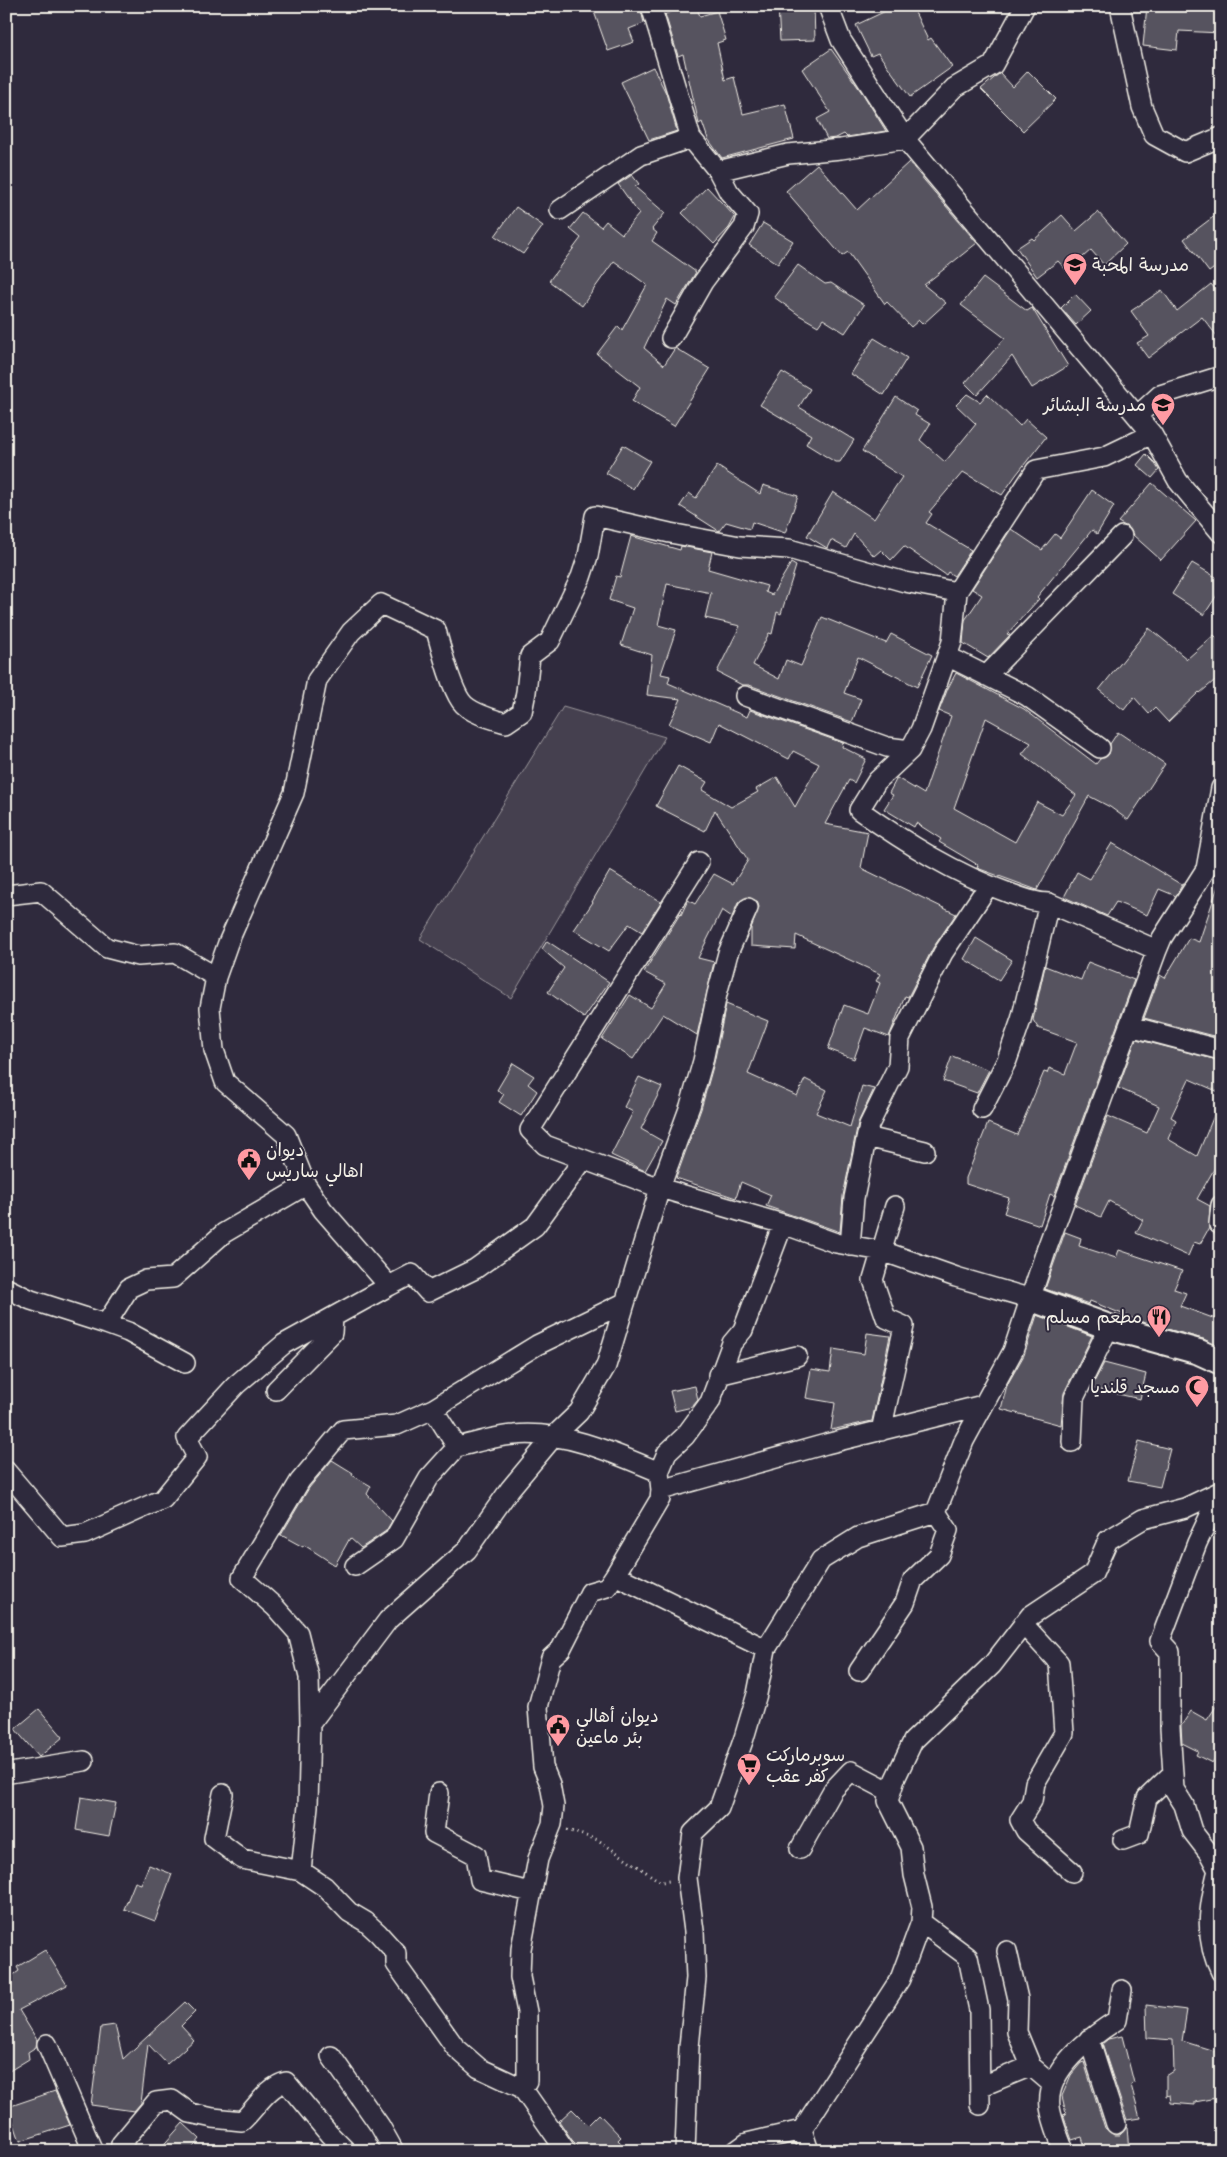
<svg xmlns="http://www.w3.org/2000/svg" width="1227" height="2157" viewBox="0 0 1227 2157" font-family="'Comic Neue','Playpen Sans Arabic',sans-serif">
<style>
.green{fill:#454050;stroke:#9c989c}
.building{fill:#56525f;stroke:#f4f1e8;fill-rule:evenodd}
.lines{fill:none;stroke-linecap:round;stroke-linejoin:round}
.minor-casing{stroke:#f4f1e8;stroke-width:22}
.tertiary-casing{stroke:#f4f1e8;stroke-width:28}
.path{stroke:#f4f1e8;stroke-width:3;stroke-dasharray:1 4;stroke-linecap:butt}
.minor{stroke:#2f2a3d;stroke-width:19}
.tertiary{stroke:#2f2a3d;stroke-width:24}
.labels{text-anchor:middle;dominant-baseline:central;stroke-width:4;stroke-linejoin:round;paint-order:stroke}
.poi-label{font-size:18px;fill:#f4f1e8;stroke:#2f2a3d;text-anchor:start}
</style>
<rect width="100%" height="100%" fill="#2f2a3d"/>
<filter id="ink" filterUnits="userSpaceOnUse"><feTurbulence type="fractalNoise" baseFrequency=".02" numOctaves="2"/><feDisplacementMap in="SourceGraphic" scale="10" xChannelSelector="R" yChannelSelector="G"/><feConvolveMatrix kernelMatrix="1 2 1 2 8 2 1 2 1" color-interpolation-filters="sRGB"/></filter>
<g filter="url(#ink)">
<!-- green -->
<path class="green" d="M563,707L665,737L511,998L420,939Z"/>
<!-- building -->
<path class="building" d="M592,6H640L644,23L629,29L634,42L608,51Z
M690,6H696L700,16L717,11L726,40L717,43L725,80L734,77L743,114L785,104L794,139L722,158L719,154L708,139L702,122L699,124L683,54L678,56L665,14Z
M778,6H814L815,40L780,41Z
M896,6H912L928,40L931,38L952,67L910,97L878,53L871,56L856,25Z
M1147,6H1221V33L1179,31L1177,50L1143,46Z
M831,49L863,94L886,131L847,137L844,134L836,138L827,139L817,119L830,112L802,69Z
M653,67L666,93L677,131L649,140L621,82Z
M1028,71L1056,99L1023,131L981,89L1000,73L1013,87Z
M909,162L977,243L924,285L946,303L923,324L919,320L911,327L887,302L885,304L848,252L842,256L786,191L817,164L857,210Z
M632,175L639,184L635,187L665,213L652,229L657,233L652,241L696,272L676,305L667,299L644,348L664,365L675,348L710,369L674,426L632,401L640,387L597,354L618,326L622,330L647,285L614,261L582,306L549,281L581,238L570,229L583,213L601,227L606,221L622,234L639,214L618,184Z
M707,187L735,217L729,228L714,244L682,213Z
M516,207L543,226L523,254L495,236Z
M1221,211V263L1209,272L1184,239Z
M1098,212L1126,244L1104,265L1091,250L1067,271L1058,261L1037,277L1017,248L1032,238L1034,240L1062,215L1076,231Z
M763,223L793,241L778,264L749,245Z
M798,265L825,284L831,283L864,305L845,333L823,319L818,326L799,315L774,297Z
M983,278L1027,311L1032,308L1068,366L1032,388L1012,356L977,395L965,383L1005,338L961,305Z
M1211,284L1221,296V341L1202,317L1148,358L1137,343L1149,336L1131,311L1162,290L1177,311Z
M1075,294L1091,311L1076,325L1061,308Z
M874,338L907,358L884,395L851,374Z
M782,372L810,389L799,407L854,440L840,462H835L806,444L811,435L760,405Z
M967,394L980,402L987,394L1020,426L1026,419L1046,437L1016,475L1002,495L963,472L929,512L932,514L926,523L971,550L954,576L948,572L946,575L904,546L891,560L881,550L874,556L854,534L846,548L831,540L827,548L807,536L833,492L874,519L902,477L862,451L896,397L917,411L915,415L930,424L920,440L945,462L976,424L956,405Z
M623,445L650,461L633,489L606,473Z
M1146,454L1154,462L1159,470L1152,478L1137,465Z
M717,466L760,494L763,485L798,496L785,533L752,522L750,529L726,522L719,531L680,506L689,493L696,498Z
M1152,483L1196,521L1161,560L1133,535L1129,528L1118,522Z
M1092,490L1114,506L1097,534L1092,530L1037,597L1039,599L1007,634L1010,635L988,658L963,643L965,620L982,595L972,589L1011,529L1042,550L1055,534L1060,538Z
M631,536L680,550L681,546L712,552L708,569L767,586L765,592L772,595L791,563L796,566L781,614L777,612L772,634L769,633L753,665L779,679L786,660L801,666L822,617L886,643L891,634L932,655L917,687L858,657L844,693L861,699L852,722L749,685H742L717,672L740,626L705,618L711,593L667,584L658,625L676,630L661,674L670,676L668,683L747,717L750,710L843,743L842,747L866,759L854,783L849,780L825,824L868,832L861,868L956,914L933,948L908,997L905,996L889,1037L865,1028L854,1059L828,1049L844,1005L868,1014L880,983L876,981L880,974L796,935L795,949L751,946V928L759,907L757,901L747,897L738,903L732,917L722,910L698,958L714,962L697,1035L663,1014L633,1059L602,1039L630,995L651,1008L666,984L644,972L680,914L681,915L688,900L695,904L714,874L733,884L748,860L715,810L705,831L656,806L678,766L707,782L702,790L731,807L758,792L756,789L777,777L795,807L819,764L793,751L789,759L719,723L711,742L669,724L681,699L647,695L652,655L621,645L633,608L609,600L616,576L620,577Z
M1192,563L1221,580V589L1204,615L1172,594Z
M1149,628L1187,659L1214,635L1221,642V675L1200,693L1199,692L1168,722L1155,708L1149,714L1134,697L1124,710L1099,690Z
M956,673L1024,709L1096,764L1100,759L1109,754L1110,744L1118,732L1165,764L1128,820L1110,807L1089,796L1037,890L977,868L978,865L939,842L941,839L916,823L914,827L884,809L893,795L889,793L897,778L924,794L951,716L939,711L948,688ZM986,718L1031,743L1022,754L1076,795L1062,815L1037,802L1015,842L954,808Z
M1112,843L1182,885L1176,896L1159,889L1147,915L1116,902L1107,916L1064,897L1077,872L1090,879Z
M610,871L661,902L642,932L629,924L609,951L574,930L593,902H592Z
M1218,886L1221,887V1038L1144,1018L1160,975L1165,978L1189,938L1199,942Z
M976,938L1012,960L999,980L964,959Z
M547,941L609,982L584,1018L548,992L564,968L542,949Z
M1088,962L1134,980L1054,1196L1050,1194L1040,1225L1004,1213L1009,1198L966,1184V1178L988,1123L1017,1135L1044,1072L1047,1073L1049,1068L1065,1074L1077,1042L1038,1028L1033,1020L1045,966L1081,980Z
M726,1004L768,1021L748,1074L797,1096L805,1079L827,1090L816,1113L850,1127L862,1086L874,1089L858,1123L843,1196L840,1232L766,1206L771,1195L741,1182L736,1198L676,1178L701,1109L714,1063Z
M1136,1039L1221,1061V1093L1189,1079L1171,1117L1176,1120L1168,1139L1197,1156L1221,1099V1157L1197,1199L1210,1206L1209,1228L1200,1244L1194,1242L1188,1256L1136,1233L1143,1220L1109,1201L1101,1217L1075,1205L1108,1116L1147,1133L1159,1106L1118,1088Z
M952,1056L989,1070L977,1093L943,1081Z
M513,1063L534,1076L528,1084L537,1091L521,1116L499,1102L504,1094L497,1090Z
M639,1077L662,1087L641,1129L662,1141L645,1171L611,1155L633,1112L624,1107Z
M1065,1232L1081,1238L1079,1246L1116,1258L1119,1250L1182,1271L1174,1289L1186,1293L1180,1306L1221,1321V1347L1203,1339L1142,1322L1090,1301L1089,1304L1045,1289Z
M1037,1315L1092,1336L1064,1393L1061,1425L1001,1409L1007,1385L1024,1355Z
M867,1333L890,1336L872,1421L831,1430L835,1403L806,1398L811,1369L830,1372L833,1349L864,1354Z
M1104,1363L1146,1374L1140,1399L1091,1388Z
M695,1386L698,1400L692,1407L675,1411L670,1391Z
M1139,1441L1170,1449L1160,1487L1128,1481Z
M332,1460L353,1473L352,1475L371,1486L367,1494L392,1521L386,1531L361,1548L350,1538L335,1565L304,1545L303,1547L281,1535L309,1488Z
M1221,1699V1749L1212,1763L1196,1755L1198,1751L1182,1743L1181,1726L1191,1711L1207,1720Z
M39,1709L63,1737L39,1757L15,1729Z
M81,1797L116,1803L109,1836L76,1830Z
M149,1865L172,1874L155,1921L124,1909L135,1882L141,1884Z
M45,1950L67,1985L19,2010L37,2040L36,2047L28,2052L29,2059L6,2073V1980L19,1971L17,1967Z
M185,2002L195,2012L181,2026L194,2040L167,2064L148,2044L141,2103L134,2111L91,2105L101,2027L115,2025L123,2059Z
M1146,2005L1187,2010L1182,2041L1221,2053V2097L1195,2102V2105L1171,2103L1170,2095L1166,2096V2076L1174,2071L1173,2040L1147,2038Z
M1122,2036L1134,2083L1131,2085L1140,2118L1127,2120L1102,2044L1108,2039Z
M1084,2062L1105,2128L1114,2135H1120L1127,2127L1129,2151H1086L1082,2137L1072,2140L1063,2115L1066,2114L1062,2096L1071,2075L1081,2063Z
M55,2091L70,2125L20,2141L8,2107Z
M572,2109L588,2125L599,2114L621,2137L618,2140L628,2151H583L572,2140L559,2121Z
M183,2123L200,2139L190,2151H158Z"/>
<g class="lines">
<defs>
<path id="minor" d="M651,6L691,138L718,171L729,192L748,214L744,227L703,282L671,338
M828,6L841,40L905,139L1152,434L1178,481L1221,533
M1120,6L1142,107L1154,135L1185,152L1221,137
M718,171L788,154L841,149L905,139L954,88L993,65L1025,6
M560,210L641,155L691,138
M1137,416L1160,395L1221,376
M957,592L952,642L921,729L910,750L877,781L859,810C906,843 955,874 1009,893C1023,898 1035,903 1049,903L1157,950
M947,656L1027,696L1100,748
M986,676L1122,536
M745,696L887,747L910,750
M699,862L530,1130L545,1145L660,1188L783,1224L836,1243L882,1251L956,1277L1032,1299
M6,895L41,891L107,948L138,956L175,953L216,977L210,1008L214,1050L225,1082L286,1135L306,1185L323,1210L389,1286L412,1274L428,1292L475,1269L535,1226L583,1160
M216,977L228,943L294,793L317,680L351,632L381,604L436,630C441,648 450,685 461,701C469,713 492,719 506,723L522,712L526,692L530,656L550,641L581,577L588,556L595,516L670,533L740,546L789,549L905,582L957,592L1036,470L1104,457L1152,434
M1130,1026L1221,1050
M982,1109L1007,1060L1021,1020L1049,903
M867,1137L925,1151
M1221,1205L1219,1224L1221,1225
M850,1246L854,1198L869,1125L898,1066L900,1038L943,953L988,886
M6,1288L31,1300L106,1324L129,1288L146,1280L173,1278L224,1233L306,1185
M106,1324L128,1332L185,1363
M718,1375L797,1356
M276,1390L332,1333L333,1317
M433,1409L457,1447C475,1443 495,1436 514,1435C563,1430 614,1453 659,1472
M881,1431L904,1326L886,1318L873,1280L895,1206
M1072,1442L1074,1398L1109,1327
M6,1471L62,1537L85,1534L163,1499L197,1457L187,1438L236,1385L284,1344L389,1286
M661,1490L826,1444L983,1405
M1221,1492L1197,1543L1160,1641L1170,1652V1728L1174,1789L1184,1805L1192,1831L1209,1853L1218,1870C1209,1905 1203,1938 1221,1972
M355,1566L394,1539L429,1478L457,1447
M615,1575L766,1649
M1023,1624L1059,1663L1064,1733L1035,1783L1032,1801L1020,1820L1026,1831L1072,1872
M859,1671L905,1603L913,1580L939,1555L948,1530L936,1512
M310,1724L388,1620L467,1550L510,1489L555,1435L579,1412L606,1366L660,1188L690,1106L703,1061L717,994L728,953L748,908
M6,1771L10,1773L84,1761
M439,1793L434,1833L476,1855L480,1880L531,1892
M223,1794L214,1838L242,1859L301,1871L325,1887L349,1912L366,1922L378,1933L396,1953V1964L455,2047L479,2068L522,2088
M1123,1840L1139,1834L1147,1798L1173,1773
M800,1849L833,1790L851,1771L891,1792
M301,1871L308,1806L310,1724L309,1677L298,1633L275,1607L242,1578L300,1481L343,1430L397,1425L433,1409L537,1345L624,1303
M921,1922L968,1957L979,2010L980,2105
M1007,1951L1018,1999L1017,2032L1031,2066L1052,2084
M1089,2039L1116,2124
M47,2044L93,2151
M331,2056L380,2126L394,2151
M980,2087L1031,2066
M802,2130L809,2151
M120,2151L121,2144L156,2102L172,2100L190,2113L213,2118L242,2121C256,2108 268,2086 286,2082L329,2134L346,2151
M566,2151L522,2088L527,2081V2012L520,1977L521,1949L538,1859L552,1824L554,1806L550,1784L543,1767L538,1707L551,1658L561,1649L590,1592L607,1587L615,1575L660,1499L661,1490L659,1472L667,1453L685,1436L710,1402L732,1343L743,1330L783,1224
M685,2151L689,2047L696,1978L694,1931L687,1878L693,1833L719,1808L744,1738L757,1694L766,1649L821,1560L858,1537L936,1512L964,1441L1013,1351L1047,1248L1157,950L1162,938L1206,869L1221,788
M736,2151L747,2143L802,2130L900,1979L921,1922L922,1907L914,1875L911,1847L888,1801L895,1779L913,1741L992,1665L1030,1616L1093,1574L1108,1540L1143,1519L1185,1508L1221,1491
M1064,2151C1059,2138 1052,2121 1050,2107C1045,2071 1090,2037 1117,2020L1122,1990"/>
<path id="tertiary" d="M1032,1299L1109,1327L1199,1352L1221,1362"/>
</defs>
<!-- minor casing -->
<use href="#minor" class="minor-casing"/>
<!-- tertiary casing -->
<use href="#tertiary" class="tertiary-casing"/>
<!-- path -->
<path class="path" d="M567,1830L598,1840L661,1882L669,1881"/>
<!-- minor -->
<use href="#minor" class="minor"/>
<!-- tertiary -->
<use href="#tertiary" class="tertiary"/>
</g>
</g>
<!-- icons -->
<defs>
<symbol id="school-pin" viewBox="-11 -11 22 30"><path d="M0 17L-7.5 6A9.5 9.5 0 1 1 7.5 6Z" fill="#ff9aa2" stroke="#2f2a3d"/><path d="M0-5L7-2L0 1L-7-2ZM-4 1L0 2.5L4 1V4Q0 6-4 4Z" fill="#111"/></symbol>
<symbol id="civic-pin" viewBox="-11 -11 22 30"><path d="M0 17L-7.5 6A9.5 9.5 0 1 1 7.5 6Z" fill="#ff9aa2" stroke="#2f2a3d"/><path d="M-.6-6.5H3V-4.5H.6V-3L4-1V1h2V6H-6V1h2V-1L-.6-3ZM-1.2 2.5V6h2.4V2.5Z" fill="#111"/></symbol>
<symbol id="restaurant-pin" viewBox="-11 -11 22 30"><path d="M0 17L-7.5 6A9.5 9.5 0 1 1 7.5 6Z" fill="#ff9aa2" stroke="#2f2a3d"/><path d="M-5-6h1v4h1v-4h1v4h1v-4h1v5L-1.5 .5V6h-2V.5L-5-1ZM5-6V6H3V1.5H1.5Q1.5-4 5-6Z" fill="#111"/></symbol>
<symbol id="mosque-pin" viewBox="-11 -11 22 30"><path d="M0 17L-7.5 6A9.5 9.5 0 1 1 7.5 6Z" fill="#ff9aa2" stroke="#2f2a3d"/><path d="M3.5-4.9A6 6 0 1 0 3.5 4.9A5 5 0 1 1 3.5-4.9Z" fill="#111"/></symbol>
<symbol id="supermarket-pin" viewBox="-11 -11 22 30"><path d="M0 17L-7.5 6A9.5 9.5 0 1 1 7.5 6Z" fill="#ff9aa2" stroke="#2f2a3d"/><path d="M-6-5.5h2.5l.6 2H6L4.5 2H-2.5L-4.4-4H-6ZM-1.5 3.2a1.3 1.3 0 1 0 .1 0ZM3 3.2a1.3 1.3 0 1 0 .1 0Z" fill="#111"/></symbol>
</defs>
<g fill-rule="evenodd">
<use href="#school-pin" x="1061" y="251" width="28" height="38"/>
<use href="#school-pin" x="1149" y="391" width="28" height="38"/>
<use href="#civic-pin" x="235" y="1146" width="28" height="38"/>
<use href="#restaurant-pin" x="1145" y="1303" width="28" height="38"/>
<use href="#mosque-pin" x="1183" y="1373" width="28" height="38"/>
<use href="#civic-pin" x="544" y="1712" width="28" height="38"/>
<use href="#supermarket-pin" x="735" y="1751" width="28" height="38"/>
</g>
<g class="labels">
<!-- poi labels -->
<g class="poi-label">
<text x="1092" y="265">مدرسة المحبة</text>
<text x="1146" y="405" text-anchor="end">مدرسة البشائر</text>
<text x="266" y="1150">ديوان<tspan x="266" dy="21">اهالي ساريس</tspan></text>
<text x="1142" y="1317" text-anchor="end">مطعم مسلم</text>
<text x="1180" y="1387" text-anchor="end">مسجد قلنديا</text>
<text x="576" y="1716">ديوان أهالي<tspan x="576" dy="21">بئر ماعين</tspan></text>
<text x="766" y="1755">سوبرماركت<tspan x="766" dy="21">كفر عقب</tspan></text>
</g>
</g>
<!-- margin -->
<rect width="1227" height="2157" fill="none" stroke="#2f2a3d" stroke-width="25"/>
<rect x="12" y="12" width="1202" height="2132" fill="none" stroke="#f4f1e8" stroke-width="2" filter="url(#ink)"/>
</svg>
